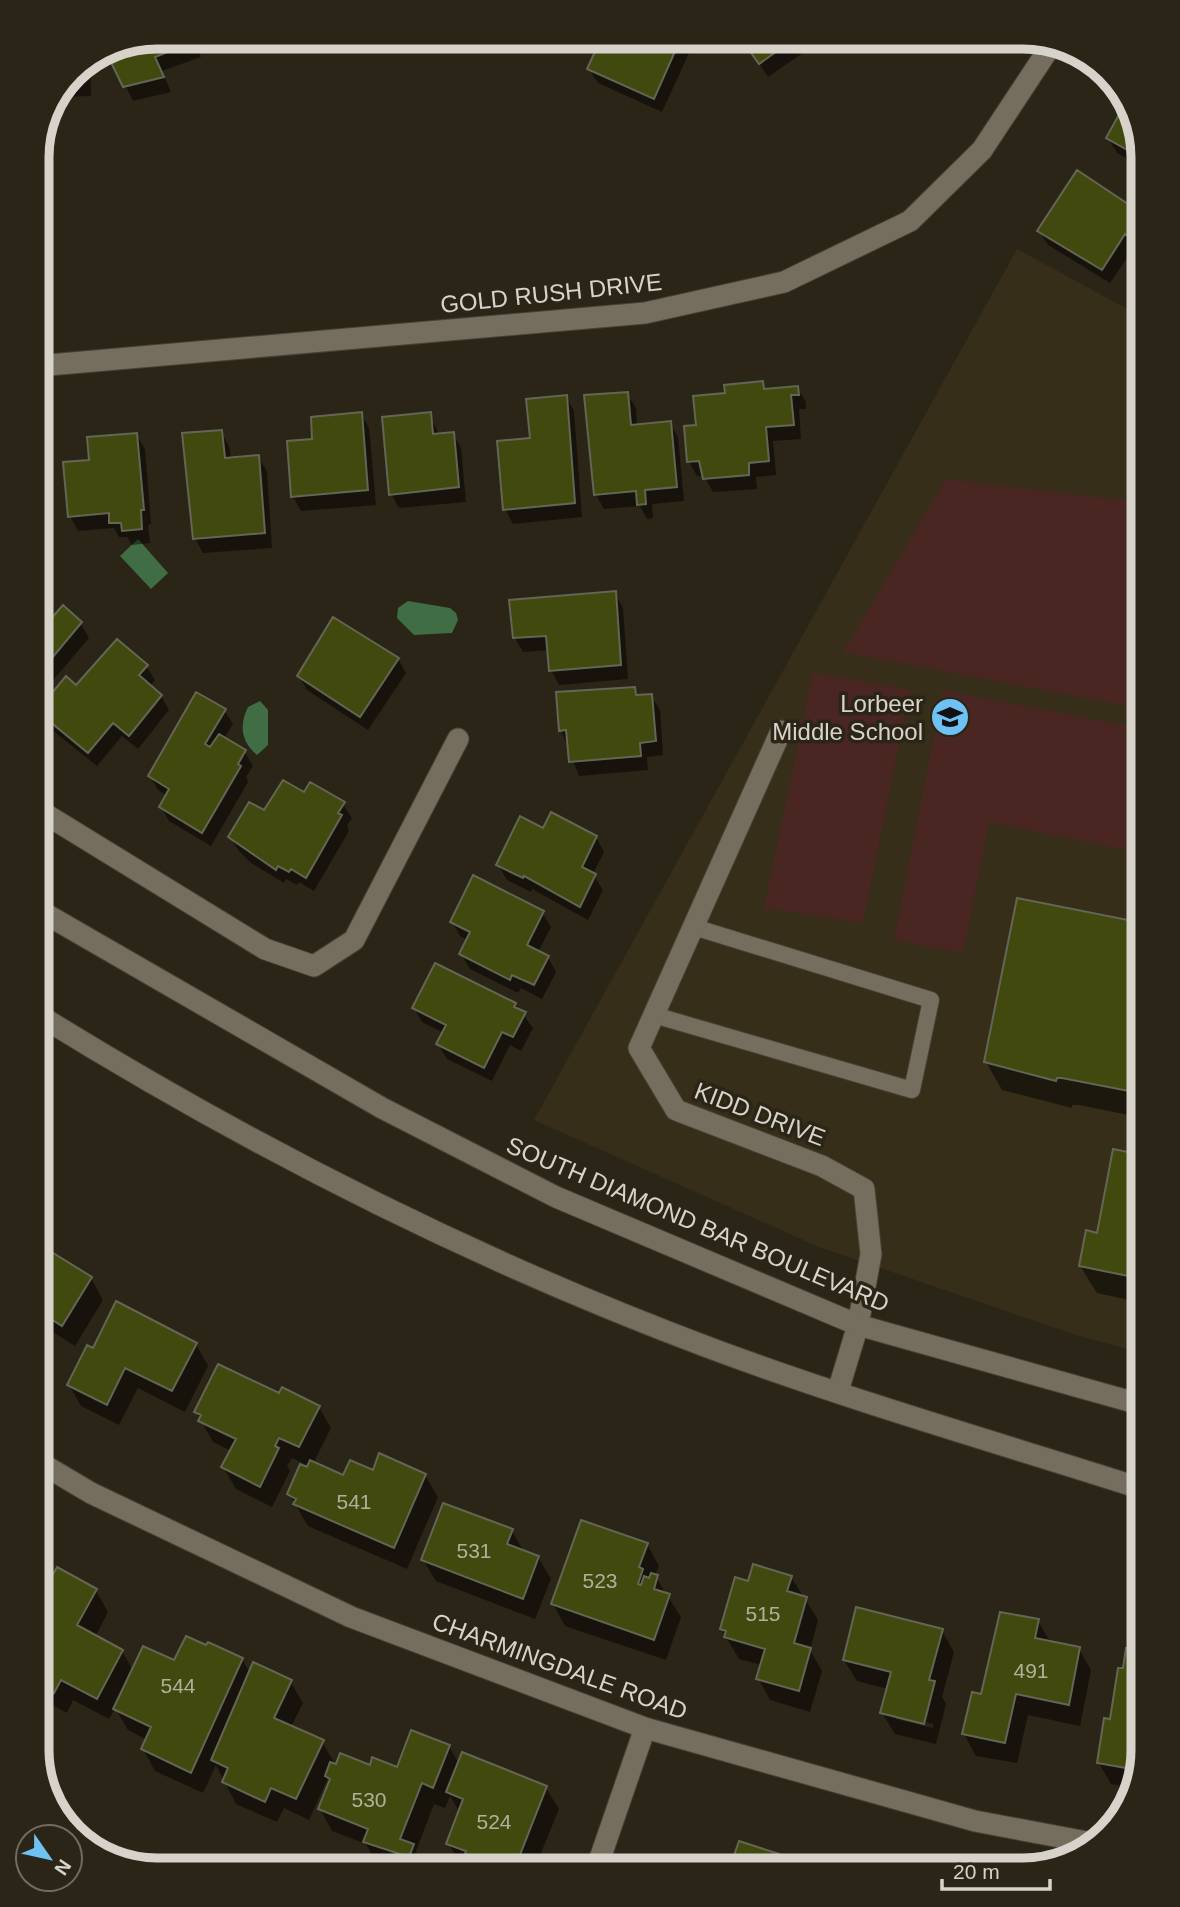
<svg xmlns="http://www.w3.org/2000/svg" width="1180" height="1907" viewBox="0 0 1180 1907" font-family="Helvetica,sans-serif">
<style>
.built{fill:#372e19}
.green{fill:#492622}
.water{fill:#416d45}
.shadow{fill:#0007;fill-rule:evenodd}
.building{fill:#41490e;stroke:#636655;stroke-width:2}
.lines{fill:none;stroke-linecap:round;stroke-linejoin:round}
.service-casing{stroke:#474137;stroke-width:18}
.minor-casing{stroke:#474137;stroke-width:23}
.secondary-casing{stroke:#474137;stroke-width:23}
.service{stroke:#756d5d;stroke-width:16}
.minor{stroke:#756d5d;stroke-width:21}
.secondary{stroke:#756d5d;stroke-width:21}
.labels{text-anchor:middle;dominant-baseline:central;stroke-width:7;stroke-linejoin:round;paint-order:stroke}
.number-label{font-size:21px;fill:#b2b09b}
.street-label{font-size:24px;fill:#d7d3ca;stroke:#2b2517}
.poi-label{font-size:24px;fill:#d7d3ca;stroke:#2b2517;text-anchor:end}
.rim{fill:none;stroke:#d7d3ca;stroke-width:9}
</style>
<rect width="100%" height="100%" fill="#2b2517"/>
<!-- built -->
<path class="built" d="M1017,249L1122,306L1143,313V1353L1079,1336L819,1247L534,1120Z"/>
<!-- green -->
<path class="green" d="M946,479L1143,503V709L843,652Z
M813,672L910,690L863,923L764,908Z
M943,690L1143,729V813L1135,852L989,822L963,953L894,940Z"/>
<!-- water -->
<path class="water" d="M138,539L168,573L151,589L120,556Z
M408,601L450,608L456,613L458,620L452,633L414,635L397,618L398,608Z
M260,701L268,710V745L257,755C241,742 239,725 248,707Z"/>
<!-- shadow -->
<path class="shadow" d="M823,39L768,77L743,40Z
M695,40L662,112L598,83L589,69L601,41Z
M196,45L201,57L162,71L171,92L133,101L107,49L111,46Z
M90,60L91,96L61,97L72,72Z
M1129,101L1143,157V192L1132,176L1138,165L1117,153L1108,138Z
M1077,173L1143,216V254L1134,248L1110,283L1048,245L1039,231Z
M762,383L766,390L797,388L806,402V409H799L801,439L773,441L776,475L756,477L757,489L713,492L704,476H697L689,462L686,428L698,427L727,394Z
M627,394L636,408L637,426L670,423L678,437L684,501L652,504L653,518L647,519L640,506L604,509L596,495Z
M566,397L574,411L582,517L513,524L505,509L532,440Z
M361,414L369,428L376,505L301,511L293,497L314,440Z
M430,414L439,435L453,434L461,448L466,502L399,508L391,494Z
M221,432L229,446L231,459L258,457L267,471L272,548L203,553L195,538Z
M136,434L145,449L151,524L148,525L150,543L132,545L127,537H119L114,528L78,531L70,516L90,461Z
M615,593L623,608L628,679L559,685L551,670L549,650L523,652L515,638Z
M63,607L81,624L89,638L37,699V612L49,623Z
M398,659L406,673L368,730L307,690L299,676Z
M146,666L155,680L150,686L161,696L169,710L138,749L122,736L97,766L47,726L39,712L76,687Z
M634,689L639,697L651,696L660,710L663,755L647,757L648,770L579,776L561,730Z
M224,710L233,724L224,739L244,751L253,766L246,777L248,782L211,846L169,821L161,807L167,796L158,790L150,776Z
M305,795L343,804L352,818L347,826L349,831L314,891L299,882L297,885L286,879L284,883L251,863L239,851L230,837Z
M544,830L596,837L604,852L593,874L603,890L588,920L532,889L531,892L507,880L498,865Z
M1018,900L1143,925V1118L1079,1105H1072V1108L1002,1090L986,1062Z
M542,912L551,927L538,952L548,957L556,972L542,999L521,988L518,993L470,969L461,954L468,940L460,936L452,922Z
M515,1004L533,1028L521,1051L510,1045L492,1081L447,1059L438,1044L444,1033L422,1022L414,1008Z
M1114,1151L1143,1157V1303L1097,1293L1080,1266L1098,1235Z
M37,1245L91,1278L103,1300L75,1346L37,1322Z
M196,1344L208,1366L185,1412L138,1388L119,1425L81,1406L69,1385L93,1351Z
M279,1396L319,1407L331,1428L313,1464L344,1478L374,1472L425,1475L438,1497L407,1569L308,1526L289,1494L311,1467L292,1458L287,1466L290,1471L272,1507L236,1489L223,1467L231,1451L213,1442L196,1412Z
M512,1531L524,1552L538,1557L551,1579L535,1619L436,1581L423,1560Z
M647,1544L659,1566L655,1576L681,1617L666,1660L565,1626L553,1604Z
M37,1558L47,1564L54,1576L96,1591L108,1612L95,1637L122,1651L133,1671L175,1663L242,1659L250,1673L290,1681L303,1703L291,1727L322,1742L337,1767L398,1769L449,1746L459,1764L546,1788L559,1809L534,1870H461L462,1866L448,1843L460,1813L450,1796L445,1808L434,1804L416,1851L424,1870H398L377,1864L366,1844L332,1831L320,1809L330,1782L328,1778L309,1820L284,1808L277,1822L236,1804L216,1765L203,1793L155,1771L143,1749L147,1740L128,1730L115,1708L109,1719L73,1700L67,1713L37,1697Z
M791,1577L818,1620L810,1650L822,1671L810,1712L770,1700L758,1678L762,1665L739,1659L721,1629L750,1583Z
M1038,1621L1051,1643L1079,1649L1091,1670L1080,1726L1028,1715L1017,1763L976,1756L964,1734L982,1696L995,1631Z
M942,1631L954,1652L942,1697L946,1704L936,1744L895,1734L882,1713L888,1689L857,1681L844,1660ZM896,1715L933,1724V1728L896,1719Z
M1128,1650L1143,1653V1750L1133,1788L1111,1784L1099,1763Z
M740,1843L778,1855L786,1870H776L778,1864H774L772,1870H731Z"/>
<!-- building -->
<path class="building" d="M794,39L759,64L742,40Z
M680,40L654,99L587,69L600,41Z
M185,45L155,57L164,77L123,87L105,50L111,46Z
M83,65L84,82L67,83L72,72Z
M1127,100L1143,157V183L1130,176L1140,157L1106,138Z
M1077,170L1143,214L1142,245L1125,234L1102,270L1037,231Z
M763,381L764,389L798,386L799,395H791L794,425L766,427L769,461L749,463V475L703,479L699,461L687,462L684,426L696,425L693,396L725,393L724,385Z
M628,392L631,425L671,421L677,487L645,490L646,504L637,505L636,491L594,495L584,395Z
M567,395L575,503L503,510L497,441L530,438L526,399Z
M362,412L368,490L291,497L287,441L312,439L311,417Z
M431,412L433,434L454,432L459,487L389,495L382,417Z
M222,430L225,458L259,455L265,533L193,539L182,433Z
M137,433L144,510H141L142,529L122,531L121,523H109V513L68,517L63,462L89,460L87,437Z
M616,591L621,665L549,671L546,636L513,638L509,600Z
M63,605L82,622L37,676V610L49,621Z
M333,617L399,658L360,717L297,676Z
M117,639L148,665L139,675L162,695L129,736L113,723L88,753L37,711L66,676L76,685Z
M635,687L636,695L652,694L656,741L640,743L641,756L569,762L566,730L559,731L556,692Z
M196,692L226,709L205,744L210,747L219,734L246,750L238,764L241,766L202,833L159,807L169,789L148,776Z
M283,780L304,792L310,782L345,802L338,813L342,815L306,878L291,869L289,872L278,866L276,870L228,837L249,802L264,810Z
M551,812L597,836L582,867L596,874L580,907L524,876L523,878L496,865L520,816L543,828Z
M473,875L544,911L527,945L549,956L534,985L512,975L510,980L459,954L470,932L450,922Z
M1017,898L1143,923V1098L1128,1096L1129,1091L1062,1078H1057L1056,1081L984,1062Z
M435,963L516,1003L514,1007L526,1012L513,1037L502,1032L484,1068L436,1044L446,1025L412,1008Z
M1113,1149L1143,1155V1279L1079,1266L1086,1230L1097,1233Z
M37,1243L92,1277L62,1326L37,1310Z
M116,1301L197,1343L172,1391L125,1368L107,1405L67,1385L87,1345L93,1348Z
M218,1364L279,1393L282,1387L320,1406L299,1447L279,1438L275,1446L279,1448L260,1487L221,1467L236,1439L198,1421L201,1415L194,1412Z
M379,1453L426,1474L394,1548L293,1504L296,1499L287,1494L300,1464L307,1467L310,1460L343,1475L350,1460L373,1470Z
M443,1503L513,1529L507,1544L539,1556L523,1599L421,1560Z
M581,1520L648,1543L639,1567L643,1569L638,1584L641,1585L644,1576L649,1578L651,1573L658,1575L654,1589L670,1594L654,1640L551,1604Z
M37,1556L48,1562L37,1584Z
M753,1564L792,1576L787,1591L807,1597L794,1643L811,1648L799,1691L756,1679L765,1649L724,1637L726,1631L720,1629L735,1577L748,1581Z
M57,1567L97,1589L77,1625L123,1650L97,1699L61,1680L54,1693L37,1683V1617L41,1609L37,1604Z
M856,1607L943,1629L929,1680L935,1681L924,1724L880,1713L891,1672L843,1660Z
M1000,1612L1039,1619L1035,1638L1080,1647L1069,1705L1016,1694L1005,1743L962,1734L972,1692L981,1694Z
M186,1636L206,1645L208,1642L243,1658L191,1773L141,1749L151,1727L113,1709L143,1646L174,1660Z
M1126,1648L1143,1651V1750L1138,1770L1097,1763L1104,1718L1110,1719L1118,1668H1123Z
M253,1662L292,1680L274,1718L324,1740L296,1799L271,1788L265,1802L222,1782L228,1768L211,1760Z
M411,1730L450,1745L433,1788L422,1783L400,1839L414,1844L409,1857L363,1842L368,1829L318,1809L330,1779L325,1776L330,1762L336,1764L340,1753L370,1765L372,1757L397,1767Z
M462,1752L547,1786L514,1870H459L466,1851L446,1844L463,1799L446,1792Z
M739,1841L779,1854L774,1870H678L680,1863L685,1864L688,1856L729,1870Z"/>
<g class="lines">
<defs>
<path id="service" d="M654,1015L912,1090L931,1000L694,927"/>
<path id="minor" d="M37,366L645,313L784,282L910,221L982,150L1052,44
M781,731L639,1048L676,1110L822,1166L864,1189L871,1254L858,1325L838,1391
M37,809L265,949L314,966L354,940L458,739
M37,1461L91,1493L351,1617L645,1728L975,1821L1092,1843
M596,1870L645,1728"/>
<path id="secondary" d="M37,909L382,1108L556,1197L858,1325L1143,1405
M37,1014C250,1146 475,1260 710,1348C852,1401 999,1443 1143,1489"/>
</defs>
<!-- service casing -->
<use href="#service" class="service-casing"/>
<!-- minor casing -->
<use href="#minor" class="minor-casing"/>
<!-- secondary casing -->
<use href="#secondary" class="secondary-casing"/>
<!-- service -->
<use href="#service" class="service"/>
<!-- minor -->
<use href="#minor" class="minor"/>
<!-- secondary -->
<use href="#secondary" class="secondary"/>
</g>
<!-- icons -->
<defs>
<symbol id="school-disc" viewBox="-11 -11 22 22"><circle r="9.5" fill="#6ec2f3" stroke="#2b2517"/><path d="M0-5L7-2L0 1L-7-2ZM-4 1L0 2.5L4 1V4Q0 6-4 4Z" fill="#111"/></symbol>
</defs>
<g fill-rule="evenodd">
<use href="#school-disc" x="928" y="695" width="44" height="44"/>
</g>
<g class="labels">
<!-- number labels -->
<g class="number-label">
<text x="354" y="1501">541</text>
<text x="474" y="1550">531</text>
<text x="600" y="1580">523</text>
<text x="763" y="1613">515</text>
<text x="1031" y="1670">491</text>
<text x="178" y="1685">544</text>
<text x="369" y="1799">530</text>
<text x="494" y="1821">524</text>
</g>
<!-- street labels -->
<g class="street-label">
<text transform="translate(551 293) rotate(-6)">GOLD RUSH DRIVE</text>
<text transform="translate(760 1114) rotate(21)">KIDD DRIVE</text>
<text transform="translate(698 1224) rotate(23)">SOUTH DIAMOND BAR BOULEVARD</text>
<text transform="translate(560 1666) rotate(20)">CHARMINGDALE ROAD</text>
</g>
<!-- poi labels -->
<g class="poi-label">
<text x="923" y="703">Lorbeer<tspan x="923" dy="28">Middle School</tspan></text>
</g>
</g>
<!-- crop -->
<path d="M0 0H1180V1907H0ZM157 49H1023A108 108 0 0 1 1131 157V1750A108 108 0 0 1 1023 1858H157A108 108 0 0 1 49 1750V157A108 108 0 0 1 157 49Z" fill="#2b2517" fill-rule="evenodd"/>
<path class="rim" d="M157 49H1023A108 108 0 0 1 1131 157V1750A108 108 0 0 1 1023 1858H157A108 108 0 0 1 49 1750V157A108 108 0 0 1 157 49Z"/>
<!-- north arrow -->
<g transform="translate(49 1858) rotate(124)"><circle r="33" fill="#2b2517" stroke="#706b5f" stroke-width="2"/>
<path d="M0-5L12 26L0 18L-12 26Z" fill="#6ec2f3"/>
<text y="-10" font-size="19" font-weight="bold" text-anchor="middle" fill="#d7d3ca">N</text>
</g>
<!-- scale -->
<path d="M942 1879v10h108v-10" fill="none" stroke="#d7d3ca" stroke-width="3.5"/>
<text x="953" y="1879" font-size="21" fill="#d7d3ca" stroke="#2b2517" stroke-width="5" paint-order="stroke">20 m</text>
</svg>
